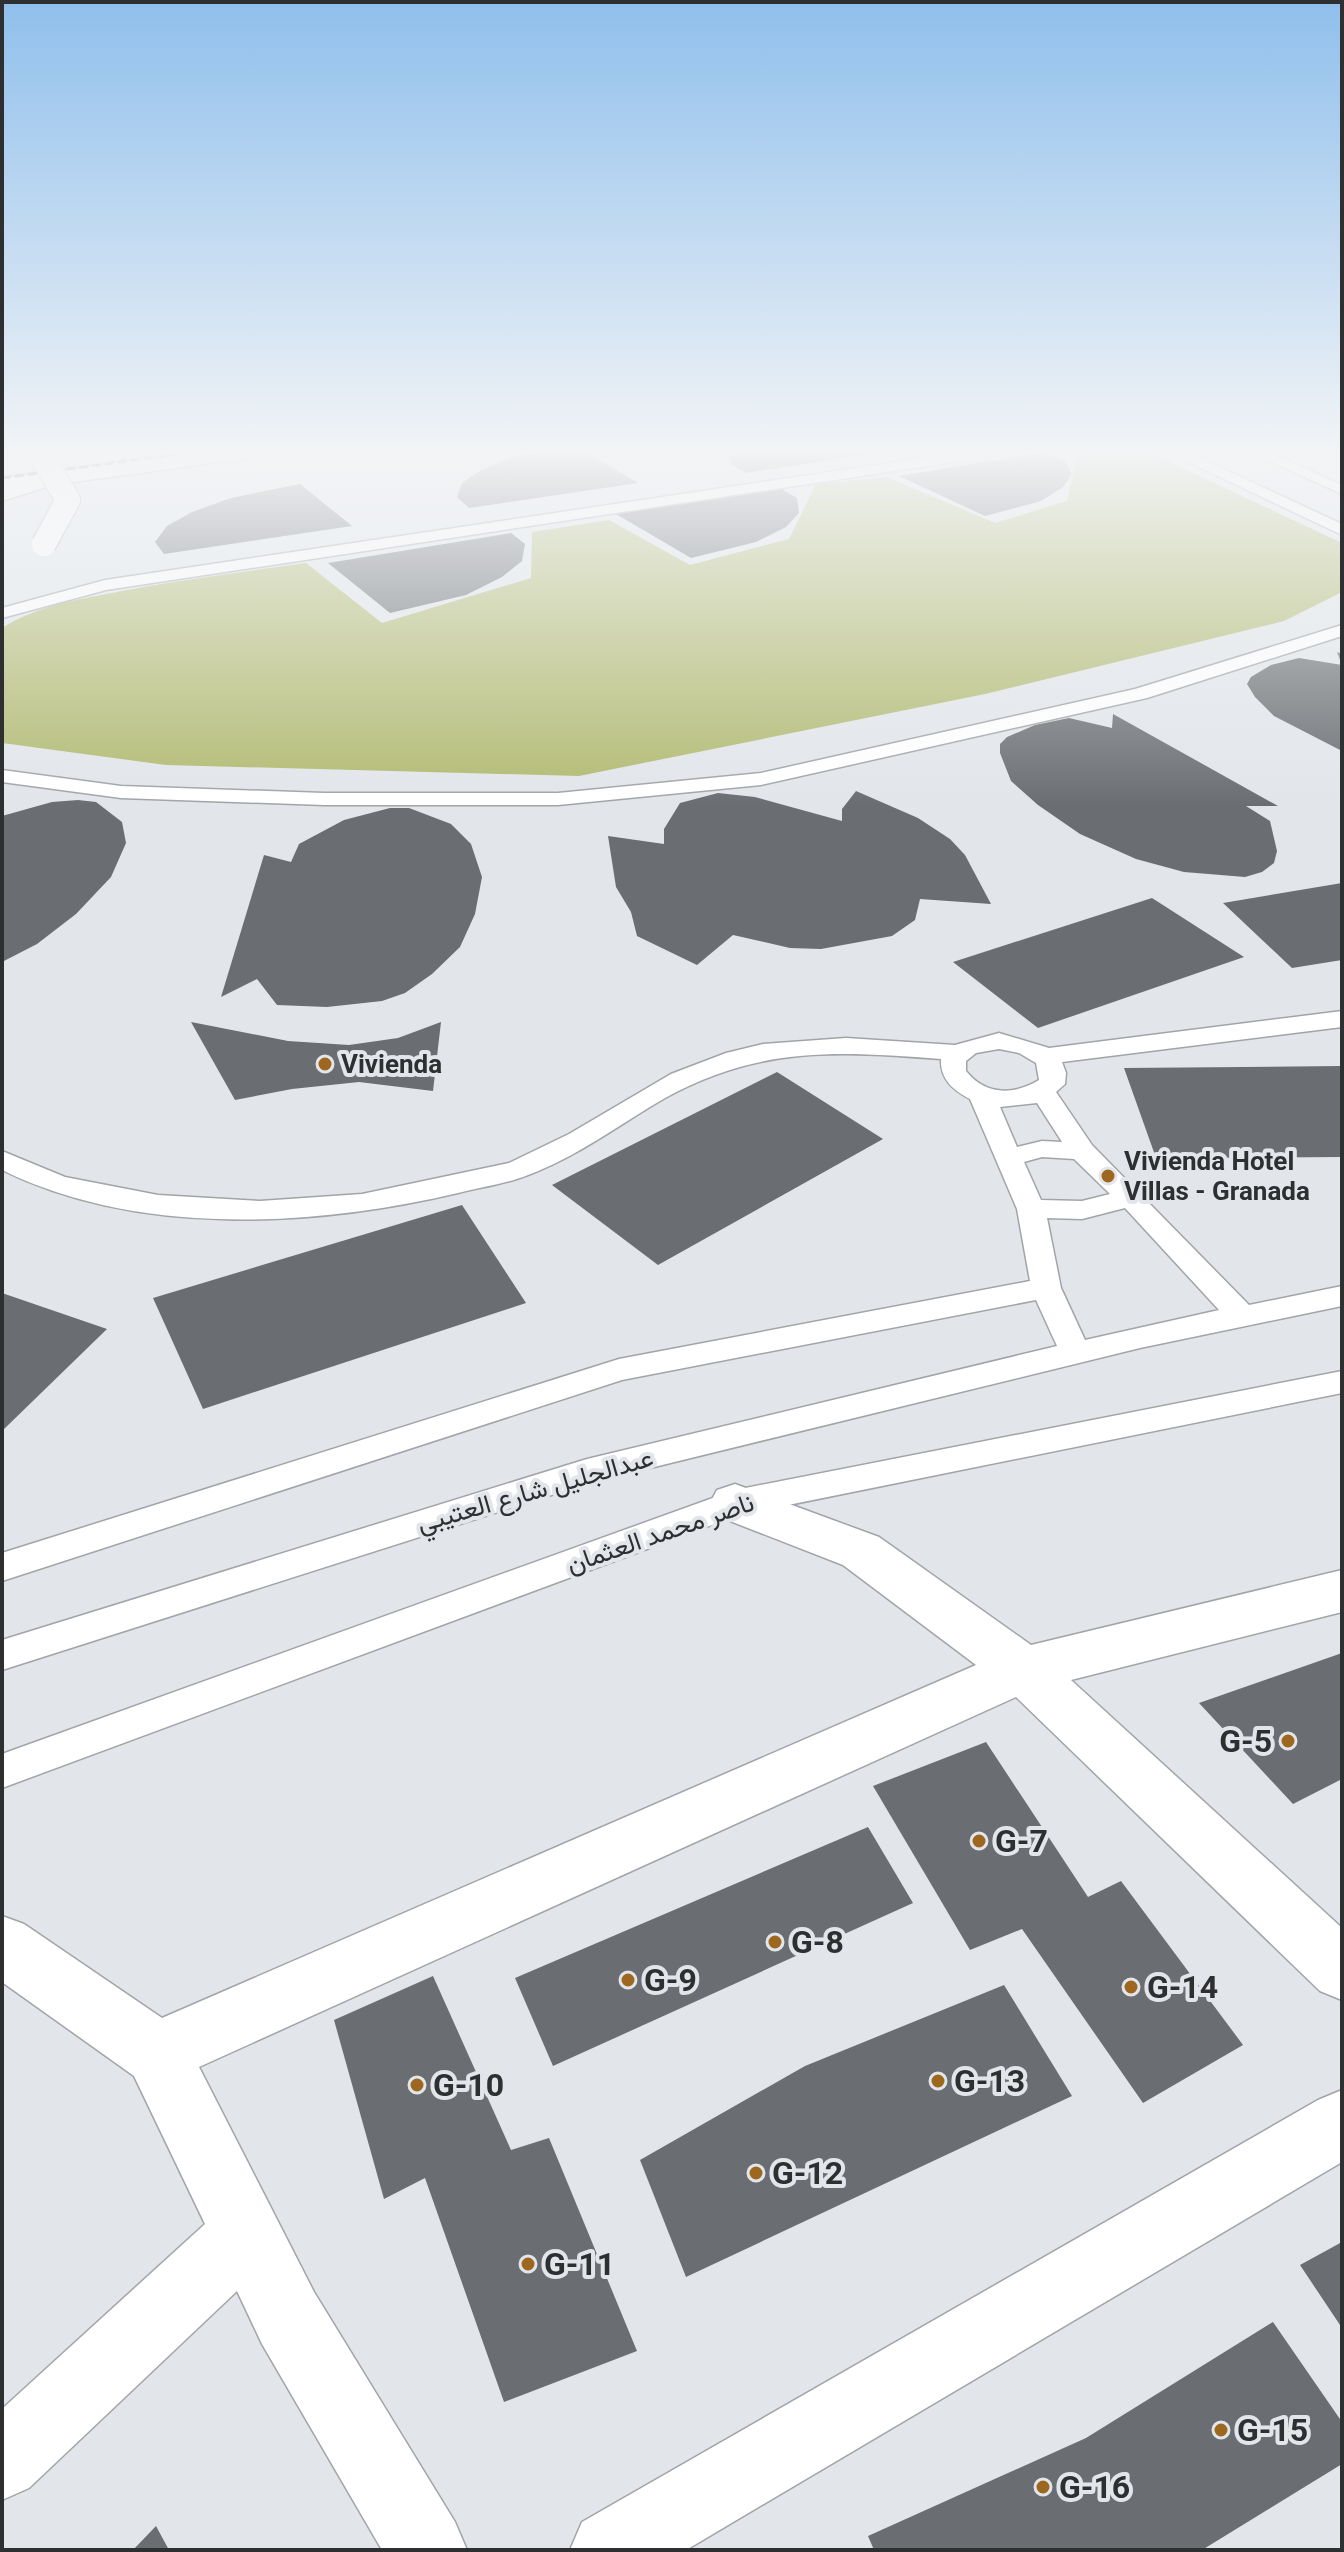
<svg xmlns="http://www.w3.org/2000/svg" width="1344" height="2552" viewBox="0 0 1344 2552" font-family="Roboto,Vazirmatn,sans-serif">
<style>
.green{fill:#b2ba71}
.building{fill:#6a6d71}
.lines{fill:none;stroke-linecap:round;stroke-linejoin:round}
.service-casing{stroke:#a1a4a8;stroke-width:3}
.minor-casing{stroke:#a1a4a8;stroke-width:3}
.tertiary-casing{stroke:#a1a4a8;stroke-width:3}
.service{fill:#fff;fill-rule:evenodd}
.minor{fill:#fff;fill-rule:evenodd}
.tertiary{fill:#fff;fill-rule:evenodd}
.rail{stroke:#494a4c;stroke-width:3;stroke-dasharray:9 4;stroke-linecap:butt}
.pedestrian-bridge-casing{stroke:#a1a4a8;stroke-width:26;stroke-linecap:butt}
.pedestrian-bridge{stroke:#fff;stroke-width:24}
.poi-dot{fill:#9d6720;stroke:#e2e6ea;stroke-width:3}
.labels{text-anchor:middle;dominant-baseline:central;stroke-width:8;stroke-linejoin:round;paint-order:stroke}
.poi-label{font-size:26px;font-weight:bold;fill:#2e2f31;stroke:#e2e6ea;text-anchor:start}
.street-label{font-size:26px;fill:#2e2f31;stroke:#e2e6ea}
.near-poi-label{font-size:32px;font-weight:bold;fill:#2e2f31;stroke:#e2e6ea;text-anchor:start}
</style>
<rect width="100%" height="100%" fill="#e2e6ea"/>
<!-- green -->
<path class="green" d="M1142,449L1342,543V592L1284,621L985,694L579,776L166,765L2,743V628C35,607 74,600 112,593C176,580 242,572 306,563L382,623L531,578L532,532L609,520L690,565L789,539L816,484L887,477L995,523L1067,501L1078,450Z"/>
<!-- building -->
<path class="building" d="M548,449H581L638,483L469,508L457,497L462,483L481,470L513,457Z
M731,449H891L892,451L745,473L730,463Z
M1045,452L1065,461L1072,474L1063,487L1041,501L985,516L899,476Z
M300,484L352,526L164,554L155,542L167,526L192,512L231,498Z
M780,488L797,498L799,513L786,527L756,542L691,558L616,514Z
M511,533L525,544L522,561L502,577L466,595L390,613L328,563Z
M1337,652L1342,654V751L1274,716L1255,697L1247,684L1251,677L1271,665L1299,658L1342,665Z
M1113,714L1278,806H1246L1270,821L1277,851L1274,863L1262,872L1245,877L1184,872L1136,859L1080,834L1038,805L1011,781L1000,753V744L1007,737L1035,725L1069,718L1112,728Z
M856,791L918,818L950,839L965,855L991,904L920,899L915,920L892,936L821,949L790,948L733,935L697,965L637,936L631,912L616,887L608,836L664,844V829L680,803L718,793L755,797L842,821V809Z
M78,800L96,802L122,822L126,843L111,877L76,914L37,944L2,962V816L52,802Z
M390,808H409L451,824L471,844L482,877L475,914L460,947L432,974L405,993L382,1001L327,1007L277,1005L257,979L221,997L264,855L291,862L299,844L344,820Z
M1342,883V960L1292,968L1223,903Z
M1152,898L1244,957L1038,1028L953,962Z
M191,1022L288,1041L349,1045L398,1038L441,1022L433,1091L359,1082L292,1089L235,1100Z
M1342,1066V1157L1156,1158L1124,1068Z
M777,1072L883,1139L658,1265L552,1185Z
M462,1205L526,1303L203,1409L153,1298Z
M2,1293L107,1329L2,1431Z
M1342,1653V1779L1293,1804L1199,1703Z
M986,1742L1088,1897L1121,1881L1243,2045L1143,2103L1022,1929L970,1950L873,1786Z
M868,1827L913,1903L553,2066L515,1978Z
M433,1976L511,2150L549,2138L637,2351L504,2402L425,2178L384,2199L334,2020Z
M1004,1985L1072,2096L686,2277L640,2160L805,2066Z
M1342,2242V2328L1300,2265Z
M1273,2322L1342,2422V2464L1202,2550H874L868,2536L1086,2438Z
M156,2526L169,2550H133Z"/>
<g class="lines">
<defs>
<path id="service" d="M984,449H1020L1013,453L106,590L2,618V608L105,580Z
M1161,449H1180L1342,524V535Z
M1243,449H1262L1342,485V494Z
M61,474L66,475V481L2,501V491Z
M1342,625V636L1147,698L761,785L558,805H324L121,798L2,782V770L121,786L324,793H558L761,773L1135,689Z
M1342,1011V1027L1062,1062L1066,1073L1065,1084L1056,1092L1092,1145L1249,1305L1342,1286V1306L1140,1348L589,1483L2,1670V1640L587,1459L1057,1346L1036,1300L622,1380L2,1581V1553L619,1359L1030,1281L1017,1209L970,1099C953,1090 940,1079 941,1059C837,1051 759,1046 665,1098C620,1124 577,1157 528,1175C506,1184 481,1187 458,1193C314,1227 138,1237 2,1170V1151L65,1177L158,1195L260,1201L362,1194L509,1163L569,1134L671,1074L726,1053L763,1044L846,1038L955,1045L999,1033L1049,1048ZM999,1049L1019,1053L1036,1063L1039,1080C1014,1095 986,1096 966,1071V1061L976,1053ZM1037,1103L1062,1142L1042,1141L1017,1147L1000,1107ZM1042,1157L1074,1159L1110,1194L1082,1201L1041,1200L1024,1162ZM1125,1208L1219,1310L1085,1340L1061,1288L1047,1218L1082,1219Z
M1342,1371V1393L739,1515L2,1788V1754L735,1490Z"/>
<path id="minor" d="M735,1484L879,1537L1031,1645L1342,1570V1612L1071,1680L1342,1928V2000L1320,1991L1016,1697L199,2067L314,2292L455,2522L467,2550H382L262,2344L237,2291L29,2488L2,2500V2409L205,2224L134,2076L2,1982V1916L24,1924L162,2018L976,1665L843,1565L717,1516L710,1503L717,1490Z
M1342,2090V2162L686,2550H570L582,2522L1318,2100Z"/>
<path id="tertiary" d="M221,449H278L268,455L2,492V478Z"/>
</defs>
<!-- service casing -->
<use href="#service" class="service-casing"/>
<!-- minor casing -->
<use href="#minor" class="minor-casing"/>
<!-- tertiary casing -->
<use href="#tertiary" class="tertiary-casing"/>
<!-- service -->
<use href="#service" class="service"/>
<!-- minor -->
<use href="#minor" class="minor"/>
<!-- tertiary -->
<use href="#tertiary" class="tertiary"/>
<!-- rail -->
<path class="rail" d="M2,478L215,449"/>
<defs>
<path id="pedestrian-bridge" d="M37,449L68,500L44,544"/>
</defs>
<!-- pedestrian-bridge casing -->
<use href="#pedestrian-bridge" class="pedestrian-bridge-casing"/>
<!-- pedestrian-bridge -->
<use href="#pedestrian-bridge" class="pedestrian-bridge"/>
</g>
<!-- sky -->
<linearGradient id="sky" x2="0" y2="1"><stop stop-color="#8fbfec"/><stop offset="0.56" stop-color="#f2f4f6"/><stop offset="1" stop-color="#f2f4f6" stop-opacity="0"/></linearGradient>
<rect width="1344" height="806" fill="url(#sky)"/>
<!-- markers -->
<g class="poi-dot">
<circle cx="325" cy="1064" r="8"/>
<circle cx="1108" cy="1176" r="8"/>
<circle cx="1288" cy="1741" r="8"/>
<circle cx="979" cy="1841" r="8"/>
<circle cx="775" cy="1942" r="8"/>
<circle cx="628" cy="1980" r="8"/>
<circle cx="1131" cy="1987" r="8"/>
<circle cx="938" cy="2081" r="8"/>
<circle cx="417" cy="2085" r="8"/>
<circle cx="756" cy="2173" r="8"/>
<circle cx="528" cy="2264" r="8"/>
<circle cx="1221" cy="2430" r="8"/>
<circle cx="1043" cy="2487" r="8"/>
</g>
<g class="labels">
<!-- poi labels -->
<g class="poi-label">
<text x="341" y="1064">Vivienda</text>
<text x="1124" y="1161">Vivienda Hotel<tspan x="1124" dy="30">Villas - Granada</tspan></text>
</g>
<!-- street labels -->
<g class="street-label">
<text transform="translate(535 1490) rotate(-16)">عبدالجليل شارع العتيبي</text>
<text transform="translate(660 1533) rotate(-19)">ناصر محمد العثمان</text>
</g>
<!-- near-poi labels -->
<g class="near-poi-label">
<text x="1272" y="1741" text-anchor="end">G-5</text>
<text x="995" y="1841">G-7</text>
<text x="791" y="1942">G-8</text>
<text x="644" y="1980">G-9</text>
<text x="1147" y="1987">G-14</text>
<text x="954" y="2081">G-13</text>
<text x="433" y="2085">G-10</text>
<text x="772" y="2173">G-12</text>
<text x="544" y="2264">G-11</text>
<text x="1237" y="2430">G-15</text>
<text x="1059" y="2487">G-16</text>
</g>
</g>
<!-- border -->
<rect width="1344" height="2552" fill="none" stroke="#2e2f31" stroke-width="8"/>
</svg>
